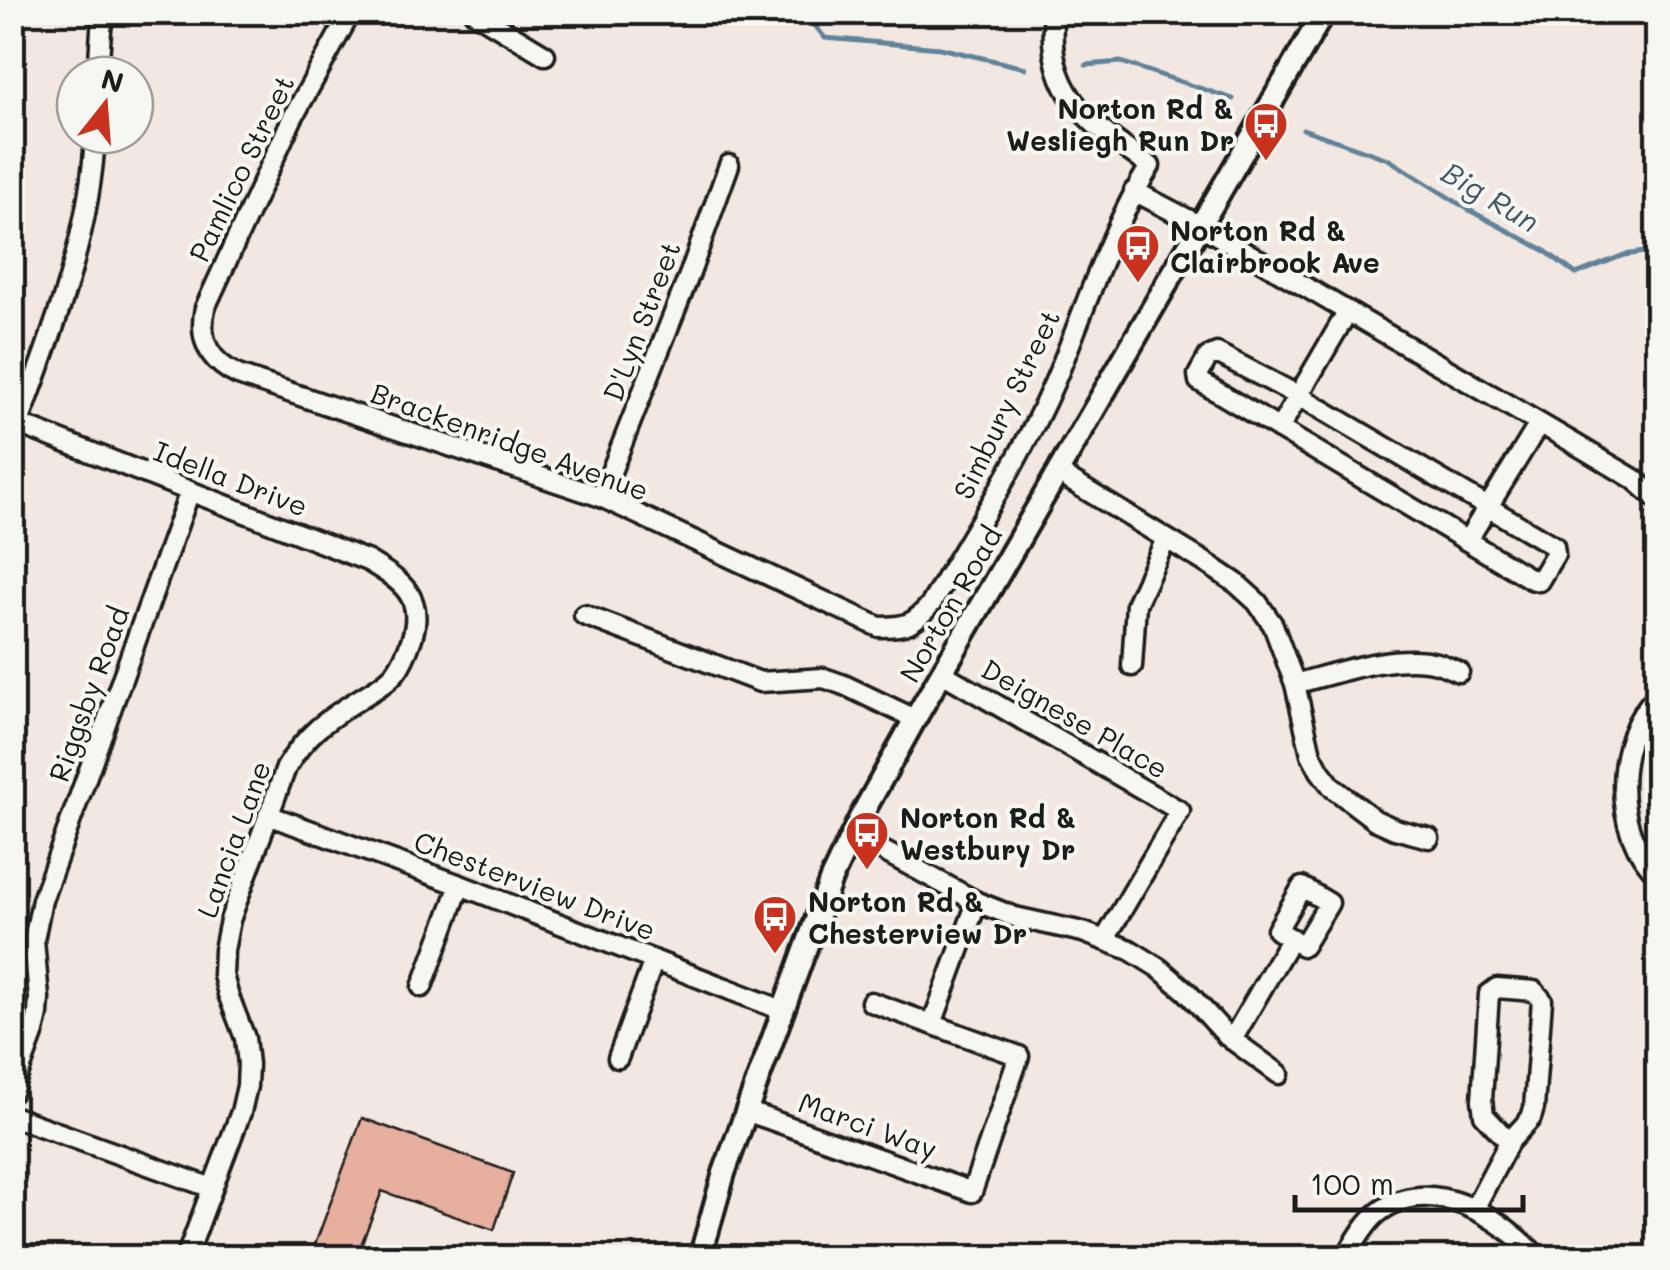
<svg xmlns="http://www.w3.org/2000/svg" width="1670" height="1270" viewBox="0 0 1670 1270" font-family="Mali,sans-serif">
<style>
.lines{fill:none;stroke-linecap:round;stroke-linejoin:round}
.stream{stroke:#61839a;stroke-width:5}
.building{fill:#e6af9e;stroke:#1c1c1c;stroke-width:2.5}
.minor-casing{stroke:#1c1c1c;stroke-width:25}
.major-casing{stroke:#1c1c1c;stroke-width:28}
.minor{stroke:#f6f6f2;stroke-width:18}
.major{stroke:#f6f6f2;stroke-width:20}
.labels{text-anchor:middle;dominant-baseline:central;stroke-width:8;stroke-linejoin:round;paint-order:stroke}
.poi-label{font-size:28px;font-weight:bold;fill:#1c1c1c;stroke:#f6f6f2;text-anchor:start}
.street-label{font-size:28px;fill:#1c1c1c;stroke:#f6f6f2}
.water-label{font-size:30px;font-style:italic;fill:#445866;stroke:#f6f6f2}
</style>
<rect width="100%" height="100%" fill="#f3e8e1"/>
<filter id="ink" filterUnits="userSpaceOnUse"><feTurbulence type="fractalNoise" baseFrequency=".01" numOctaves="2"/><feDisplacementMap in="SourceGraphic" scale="20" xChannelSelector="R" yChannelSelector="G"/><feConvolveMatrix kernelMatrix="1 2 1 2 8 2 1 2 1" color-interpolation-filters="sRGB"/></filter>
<g filter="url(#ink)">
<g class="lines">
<!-- stream -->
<path class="stream" d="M804,12L825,38L940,48L1025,68
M1086,65L1121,62L1233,99
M1303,129L1388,159L1469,210L1544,250L1576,274L1624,255L1658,250"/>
</g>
<!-- building -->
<path class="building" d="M362,1118L513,1173L494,1230L382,1191L356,1258H310Z"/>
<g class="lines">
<defs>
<path id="minor" d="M351,12L292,119L205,308C198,340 209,361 238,375L601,497L879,627C906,627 913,625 931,604C973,532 1021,459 1054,383C1085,311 1108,233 1150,166C1090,123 1044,95 1054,12
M474,12L545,55
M98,75L101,30L104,12
M1134,191L1201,226L1570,441L1634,479L1658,500
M1217,353L1299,396L1554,546L1555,554L1539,581L1531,579L1199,381L1198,375L1208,357Z
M19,424L368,561C401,581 425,596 412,638C408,650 403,663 395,673C386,684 370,692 358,700C326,720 305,735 286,768L230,920L224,950L223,975L228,994L245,1038L248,1064L247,1086L241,1112L186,1258
M1279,429L1348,311
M12,441C49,342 90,241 95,135
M1058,473L1203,561L1236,583L1257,602L1273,625L1295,684L1311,754L1320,771L1333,788L1375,820L1395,829L1429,838
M601,497L690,273L729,165
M1467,541L1539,424
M584,615L760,682L824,678L844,685L915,719
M1132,666L1136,604L1166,539
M942,673L1180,811L1105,939
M1295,684C1336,673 1395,652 1437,663C1444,665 1452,669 1459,672
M1658,695C1612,738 1611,833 1658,875
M268,815L460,885L782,1010
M852,834L977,902L1015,917L1083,932L1130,950L1159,968L1187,992L1227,1036L1279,1074
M1302,887L1329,903L1303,946L1277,930Z
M422,987L460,885
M932,1024L977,902
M1232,1040L1291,938
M618,1058L654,960
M12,1092L34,1032L38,1014L39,998L34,940L42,900L190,491
M746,1111L972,1192L1019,1056L871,1002
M12,1116L212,1188
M1474,1209L1509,1142L1531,1118L1534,1108L1542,1000L1534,991L1497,988L1489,994L1482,1100L1484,1115L1509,1142
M12,1252L27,1258
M1345,1258C1355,1243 1364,1224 1378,1213C1429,1172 1502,1217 1538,1258"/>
<path id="major" d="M700,1258L724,1173L831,879L860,818L915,719L1324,12"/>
</defs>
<!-- minor casing -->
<use href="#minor" class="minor-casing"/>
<!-- major casing -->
<use href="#major" class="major-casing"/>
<!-- minor -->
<use href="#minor" class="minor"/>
<!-- major -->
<use href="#major" class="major"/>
</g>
</g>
<!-- icons -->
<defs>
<symbol id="bus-pin" viewBox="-11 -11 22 30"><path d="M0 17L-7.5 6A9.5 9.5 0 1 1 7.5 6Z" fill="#c8321e" stroke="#f6f6f2"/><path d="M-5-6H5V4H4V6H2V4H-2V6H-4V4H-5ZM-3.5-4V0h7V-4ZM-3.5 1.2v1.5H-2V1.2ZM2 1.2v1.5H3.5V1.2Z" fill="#fff"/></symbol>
</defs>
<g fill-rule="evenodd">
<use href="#bus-pin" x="1241" y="99" width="50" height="68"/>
<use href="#bus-pin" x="1113" y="221" width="50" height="68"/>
<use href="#bus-pin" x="842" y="808" width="50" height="68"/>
<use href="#bus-pin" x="750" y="892" width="50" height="68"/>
</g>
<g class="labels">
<!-- poi labels -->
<g class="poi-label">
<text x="1234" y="108" text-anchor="end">Norton Rd &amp;<tspan x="1234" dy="32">Wesliegh Run Dr</tspan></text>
<text x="1170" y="230">Norton Rd &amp;<tspan x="1170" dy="32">Clairbrook Ave</tspan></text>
<text x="900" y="817">Norton Rd &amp;<tspan x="900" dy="32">Westbury Dr</tspan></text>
<text x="808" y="901">Norton Rd &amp;<tspan x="808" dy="32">Chesterview Dr</tspan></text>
</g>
<!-- street labels -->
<g class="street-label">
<text transform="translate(241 168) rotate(-64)">Pamlico Street</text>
<text transform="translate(641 321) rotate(-69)">D'Lyn Street</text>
<text transform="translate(1006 404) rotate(-64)">Simbury Street</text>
<text transform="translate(510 441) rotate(20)">Brackenridge Avenue</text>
<text transform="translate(231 478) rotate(21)">Idella Drive</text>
<text transform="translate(950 604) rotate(-60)">Norton Road</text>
<text transform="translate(88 694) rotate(-70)">Riggsby Road</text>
<text transform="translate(1075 718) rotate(30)">Deignese Place</text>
<text transform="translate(233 839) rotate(-70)">Lancia Lane</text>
<text transform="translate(535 885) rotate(21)">Chesterview Drive</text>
<text transform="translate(868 1125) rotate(20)">Marci Way</text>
</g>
<!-- water labels -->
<g class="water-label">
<text transform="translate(1491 196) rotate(31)">Big Run</text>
</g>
</g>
<!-- margin -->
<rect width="1670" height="1270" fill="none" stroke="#f6f6f2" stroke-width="50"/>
<rect x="25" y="25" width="1620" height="1220" fill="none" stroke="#1c1c1c" stroke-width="4" filter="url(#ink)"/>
<!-- north arrow -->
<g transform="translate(105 105) rotate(17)"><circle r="48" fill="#f6f6f2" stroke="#9f9f9c" stroke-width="2.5"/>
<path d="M0-8L18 38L0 25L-18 38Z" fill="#c8321e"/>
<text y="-15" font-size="28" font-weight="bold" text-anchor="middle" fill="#1c1c1c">N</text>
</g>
<!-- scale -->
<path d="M1295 1195v15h228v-15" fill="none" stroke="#1c1c1c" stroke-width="5"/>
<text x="1310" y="1195" font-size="30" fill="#1c1c1c" stroke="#f6f6f2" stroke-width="8" paint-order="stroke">100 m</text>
</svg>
